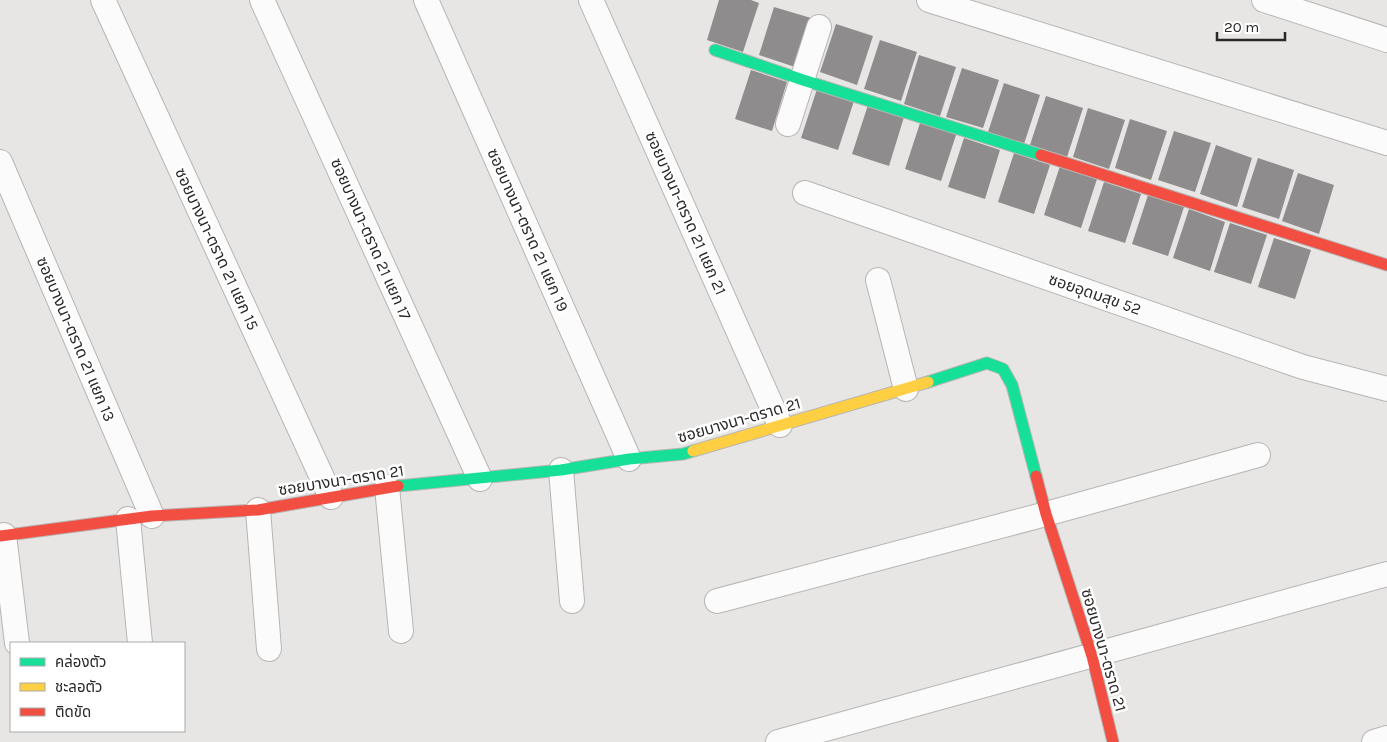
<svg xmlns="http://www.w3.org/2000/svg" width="1387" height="742" viewBox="0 0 1387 742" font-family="Karla,'Noto Sans Thai',sans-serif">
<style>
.building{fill:#8e8c8c}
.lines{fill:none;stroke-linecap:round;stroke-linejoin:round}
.street-casing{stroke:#b6b5b4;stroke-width:26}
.fast-casing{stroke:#b6b5b4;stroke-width:13}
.slow-casing{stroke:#b6b5b4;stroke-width:13}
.jam-casing{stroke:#b6b5b4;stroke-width:13}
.street{stroke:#fcfbfb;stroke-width:24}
.fast{stroke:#16e098;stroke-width:11}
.slow{stroke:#ffcf43;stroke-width:11}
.jam{stroke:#f24e42;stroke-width:11}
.labels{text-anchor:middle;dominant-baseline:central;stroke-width:5;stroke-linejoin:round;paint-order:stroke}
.street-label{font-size:16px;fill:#2a2827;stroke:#fff}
</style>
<rect width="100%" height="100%" fill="#e8e6e4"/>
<!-- building -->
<path class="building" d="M719,0H751L759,3L743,52L707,40Z
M774,7L811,18L795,67L759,55Z
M836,24L873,36L857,85L820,72Z
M880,40L917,52L901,101L864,89Z
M919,55L956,67L940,116L904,104Z
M962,68L999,80L983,128L946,117Z
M751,70L787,82L772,131L735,119Z
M1004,83L1040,95L1024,144L988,132Z
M817,89L854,101L838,150L801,138Z
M1046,96L1083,108L1067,157L1030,145Z
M868,105L904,117L889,166L852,154Z
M1088,108L1125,120L1109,169L1073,157Z
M1130,119L1167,131L1151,180L1115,168Z
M921,120L957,132L941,181L905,169Z
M1174,131L1211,143L1195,192L1158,180Z
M964,138L1000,150L985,199L948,187Z
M1216,145L1252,158L1237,207L1200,194Z
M1014,153L1050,165L1034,214L998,202Z
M1258,158L1294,170L1279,219L1242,207Z
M1060,166L1097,179L1081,228L1044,215Z
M1298,173L1334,185L1319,234L1282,221Z
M1104,182L1141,194L1125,243L1088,231Z
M1148,195L1184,207L1168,256L1132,244Z
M1189,209L1225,222L1210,271L1173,258Z
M1230,223L1267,235L1251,284L1214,272Z
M1274,238L1311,250L1295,299L1258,287Z"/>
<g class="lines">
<defs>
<path id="street" d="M103,0L331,497
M262,0L480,479
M426,0L629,459
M591,0L780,425
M929,0L1387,143
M1264,0L1387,40
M788,124L819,27
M0,162L152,516
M805,193L1303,367L1387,389
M878,280L906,389
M561,470L572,601
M387,487L401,631
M258,510L269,649
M128,519L140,643
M4,535L17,643
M717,601L1046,514L1258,455
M778,742L1387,574
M1374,742L1387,738"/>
<path id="fast" d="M715,50L803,80L1041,155
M928,382L987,363L1003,369L1012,385L1036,476
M398,486L561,470L629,459L683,454L693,451"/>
<path id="slow" d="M693,451L928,382"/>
<path id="jam" d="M1041,155L1387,265
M1036,476L1046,514L1092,656L1113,742
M0,536L152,516L258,510L398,486"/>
</defs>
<!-- street casing -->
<use href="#street" class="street-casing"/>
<!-- fast casing -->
<use href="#fast" class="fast-casing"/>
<!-- slow casing -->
<use href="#slow" class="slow-casing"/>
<!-- jam casing -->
<use href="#jam" class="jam-casing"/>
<!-- street -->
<use href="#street" class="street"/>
<!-- fast -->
<use href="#fast" class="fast"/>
<!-- slow -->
<use href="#slow" class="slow"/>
<!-- jam -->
<use href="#jam" class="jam"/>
</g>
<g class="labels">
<!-- street labels -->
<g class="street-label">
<text transform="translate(686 213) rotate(66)">ซอยบางนา-ตราด 21 แยก 21</text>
<text transform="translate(528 230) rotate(66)">ซอยบางนา-ตราด 21 แยก 19</text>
<text transform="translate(371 239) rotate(66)">ซอยบางนา-ตราด 21 แยก 17</text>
<text transform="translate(217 249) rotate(65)">ซอยบางนา-ตราด 21 แยก 15</text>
<text transform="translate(1095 294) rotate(19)">ซอยอุดมสุข 52</text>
<text transform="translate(76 339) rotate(67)">ซอยบางนา-ตราด 21 แยก 13</text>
<text transform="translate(739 420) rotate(-16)">ซอยบางนา-ตราด 21</text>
<text transform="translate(341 480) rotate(-9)">ซอยบางนา-ตราด 21</text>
<text transform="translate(1104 650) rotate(74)">ซอยบางนา-ตราด 21</text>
</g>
</g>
<!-- legend -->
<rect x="10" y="642" width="175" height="90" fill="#ffffff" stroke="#aaa9a9"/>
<rect x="20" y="658" width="25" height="8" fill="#16e098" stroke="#aaa9a9"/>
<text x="55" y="667" font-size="15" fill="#2a2827">คล่องตัว</text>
<rect x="20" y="683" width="25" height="8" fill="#ffcf43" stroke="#aaa9a9"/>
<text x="55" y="692" font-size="15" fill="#2a2827">ชะลอตัว</text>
<rect x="20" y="708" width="25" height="8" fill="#f24e42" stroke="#aaa9a9"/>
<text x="55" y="717" font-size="15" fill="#2a2827">ติดขัด</text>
<!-- scale -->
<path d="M1217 32v8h68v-8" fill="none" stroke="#2a2827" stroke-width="2.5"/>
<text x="1224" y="32" font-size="15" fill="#2a2827" stroke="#ffffff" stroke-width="4" paint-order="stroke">20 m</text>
</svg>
